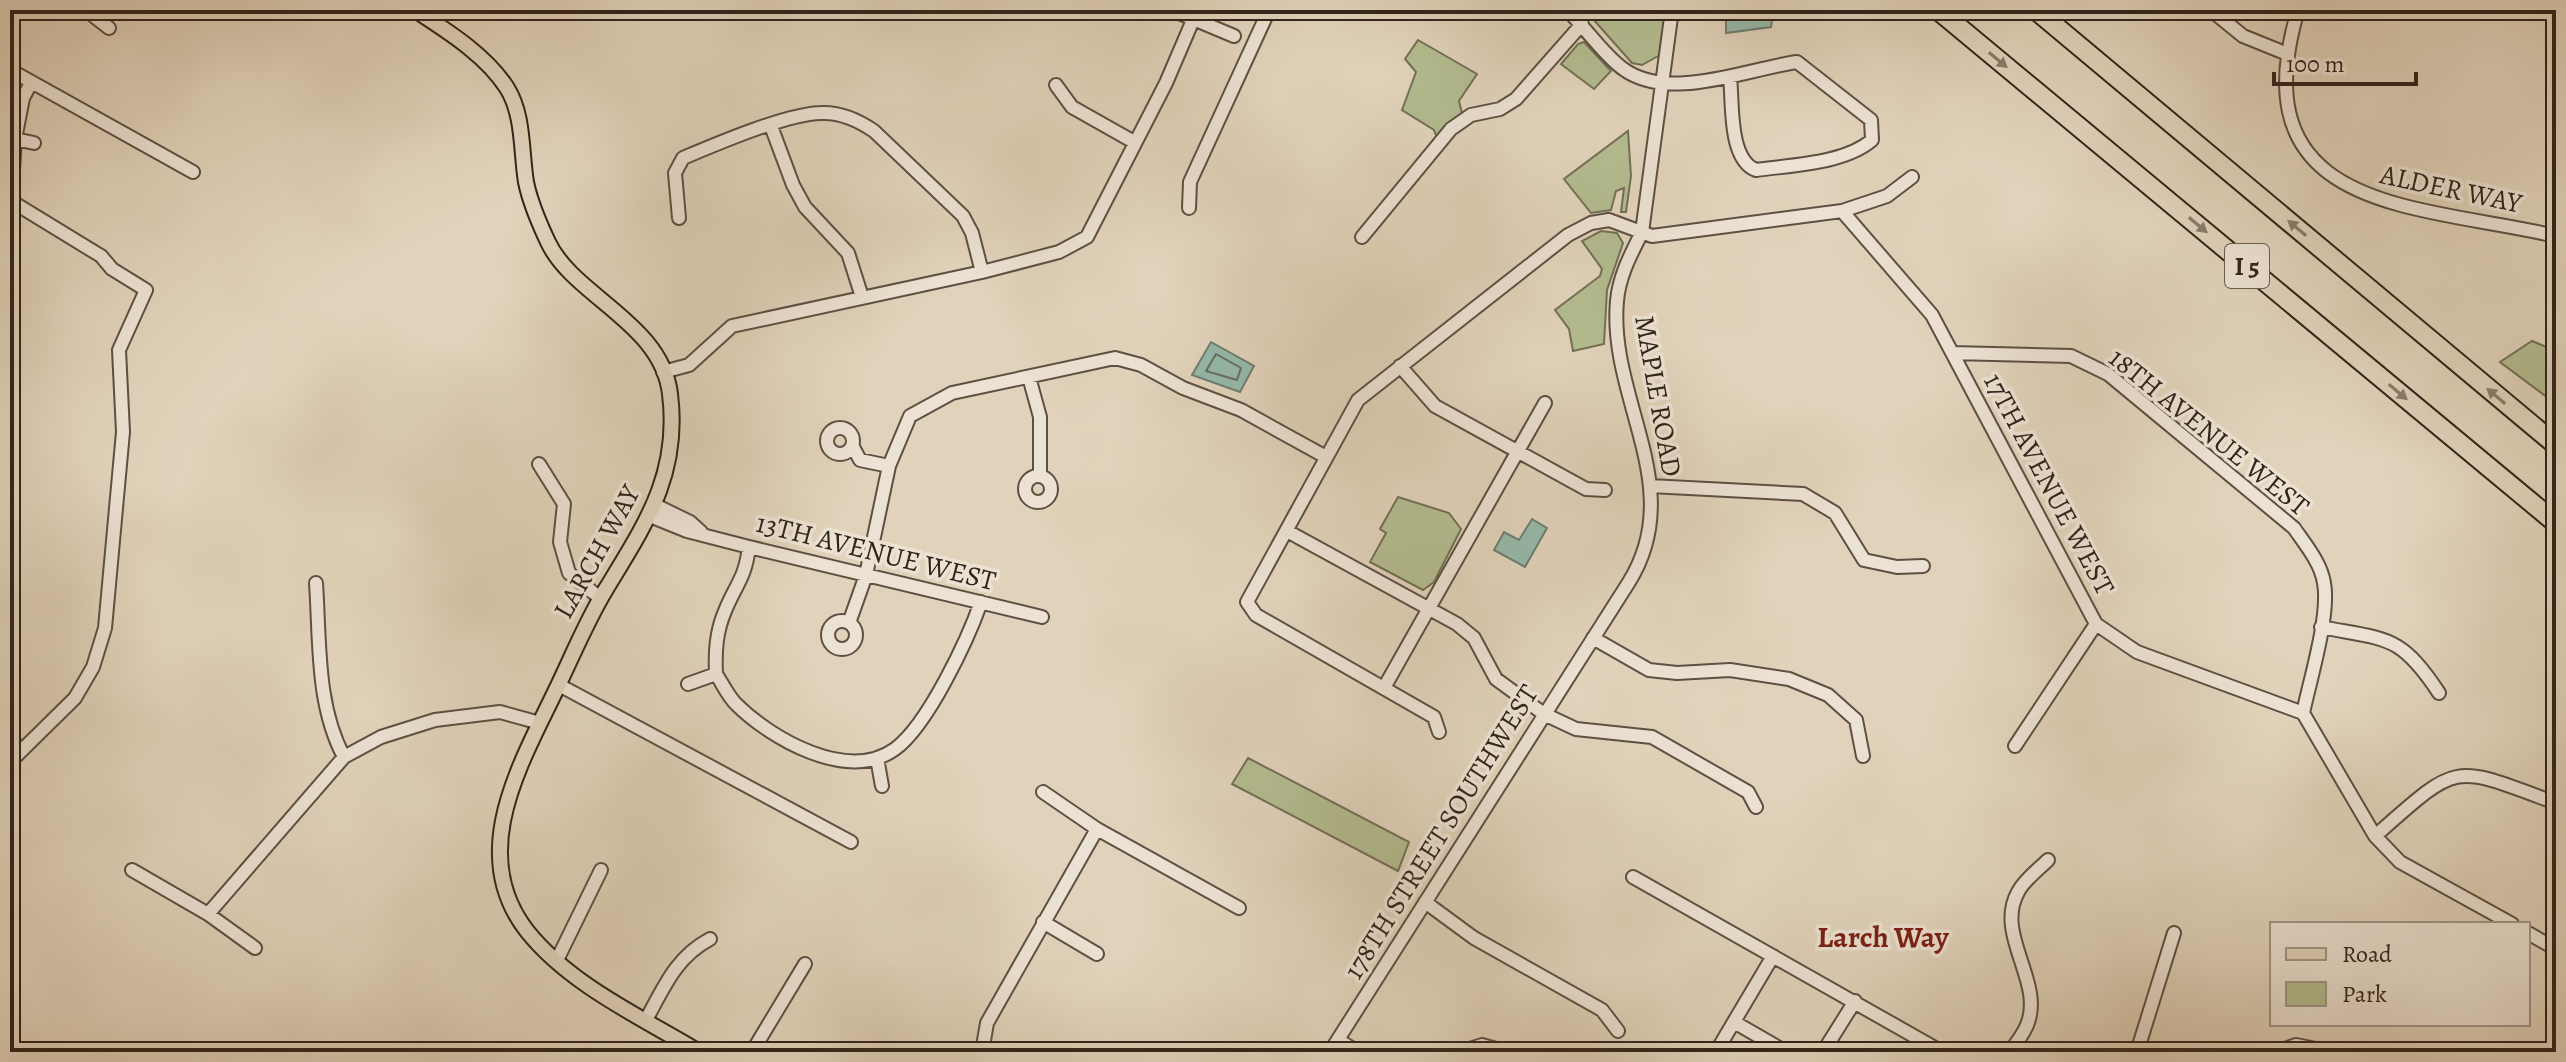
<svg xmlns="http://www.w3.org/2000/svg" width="2566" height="1062" viewBox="0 0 2566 1062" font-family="Alegreya,serif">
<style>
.green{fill:#b3bc90;stroke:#727056;stroke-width:2}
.water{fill:#95b9aa;stroke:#6d7d71;stroke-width:2}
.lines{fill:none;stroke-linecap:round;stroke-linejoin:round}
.shore{stroke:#636e62;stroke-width:2}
.minor-casing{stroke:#5d5043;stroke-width:16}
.major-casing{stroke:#31241b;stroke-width:18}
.highway-casing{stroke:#31241b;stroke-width:22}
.minor{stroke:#ece2d3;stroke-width:12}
.major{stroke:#e1d3bb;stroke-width:14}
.highway{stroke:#e1d3bb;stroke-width:18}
.oneway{fill:#897c6b}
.labels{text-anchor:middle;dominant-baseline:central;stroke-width:7;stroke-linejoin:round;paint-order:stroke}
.shield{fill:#ece2d3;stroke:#695d52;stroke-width:2}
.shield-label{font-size:26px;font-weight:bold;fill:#31241b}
.street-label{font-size:28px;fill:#31241b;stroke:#ece2d3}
.neighbourhood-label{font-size:30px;font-weight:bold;fill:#7a1f14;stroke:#ece2d3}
</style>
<rect width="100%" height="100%" fill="#e1d3bb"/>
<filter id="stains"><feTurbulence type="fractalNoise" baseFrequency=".0025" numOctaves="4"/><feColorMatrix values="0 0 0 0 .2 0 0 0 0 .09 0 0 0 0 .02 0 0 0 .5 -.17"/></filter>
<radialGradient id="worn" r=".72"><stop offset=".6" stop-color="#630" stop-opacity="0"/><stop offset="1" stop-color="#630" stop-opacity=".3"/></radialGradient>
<!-- green -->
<path class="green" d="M1585,10H1665L1660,55L1642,65L1632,63Z
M1418,40L1477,74L1459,101L1462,113L1437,138L1434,130L1402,110L1416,72L1405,59Z
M1584,42L1611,71L1594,89L1561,64L1578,44Z
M1628,131L1631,176L1626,212H1621L1624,188L1616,191L1611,210L1591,213L1564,179Z
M1601,231L1617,233L1623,243L1607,290L1604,344L1573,351L1569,329L1555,310L1600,276L1602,269L1582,241Z
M2532,341L2556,351V404L2500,362Z
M1398,497L1449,513L1461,529L1434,582L1423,590L1370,562L1386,533L1380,529Z
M1248,758L1409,842L1398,871L1232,784Z"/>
<!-- water -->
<path class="water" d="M1726,10H1770L1773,13L1771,27L1726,33Z
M1211,342L1254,366L1240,392L1192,375Z
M1532,519L1547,528L1525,567L1494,550L1504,532L1519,540Z"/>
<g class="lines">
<!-- shore -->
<path class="shore" d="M1216,354L1241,368L1237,380L1206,371Z"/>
<defs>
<path id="minor" d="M86,10L109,28
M643,10H686
M1172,10L1234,36
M1567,10C1586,28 1602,53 1622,68C1668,103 1746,69 1797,62L1871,120L1872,140C1844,164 1791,165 1756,170C1728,159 1733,102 1730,77
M2211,10L2243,36L2285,53
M2298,10C2238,213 2416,204 2556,236
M1484,13L1485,10
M10,70L193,172
M31,83L23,98L15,139L34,143
M1056,85L1072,107L1134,142
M771,126L793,185L805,207L848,253L862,297
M10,138L15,139L11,201L101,256L112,269L146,290L119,350L123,432L105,628L93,667L75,698L10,762
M1189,208L1190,182L1269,10
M1842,211L1887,196L1912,177
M679,218L675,173L683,158C716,144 786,114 821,113C840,112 858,120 874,131L963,216L972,233L982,272
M1362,237L1451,129L1471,115L1500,109L1516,99L1582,24
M1952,353L2071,356L2108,374L2294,528C2305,544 2321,563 2324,583C2330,615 2310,680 2303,713
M1400,366L1435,406L1586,489L1605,490
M663,372L689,365L732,326L982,272L1059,252L1087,237L1166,83L1193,20
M1029,377L1040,417V476
M827 441a13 13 0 1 1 26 0a13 13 0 1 1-26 0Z
M853,447L860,460L889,466
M539,464L564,504L560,542L569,573L600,598
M1025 489a13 13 0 1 1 26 0a13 13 0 1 1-26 0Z
M1650,486L1803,494L1835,513L1864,560L1897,567L1923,566
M655,505L690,522L701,532
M650,516L687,531L749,547L1042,617
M1287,531L1457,624L1474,638L1496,679L1544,714L1576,729L1652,737L1748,792L1756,807
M316,583C320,641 316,705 344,757
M828 635a14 14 0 1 1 28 0a14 14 0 1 1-28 0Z
M849,623L866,575L889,466L910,416L952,393L1115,358L1141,365L1183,388L1241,410L1326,457
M2321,627C2387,640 2400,634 2439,693
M1593,638L1649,670L1677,673L1730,670L1789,679L1828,695L1856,720L1863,756
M716,674C722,683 728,696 736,704C771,739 848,783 895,749C928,725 968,639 981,602
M688,684L716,674C715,652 716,632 725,611C736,584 745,579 749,547
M559,685L851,842
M1385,686L1545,403
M1439,732L1434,717L1256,615L1247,602L1358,400L1568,235L1591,223L1609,220L1652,236L1842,211L1932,315L2096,624L2137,652L2303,713L2375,836L2400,862L2512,924
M10,737L21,751
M2015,746L2096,624
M877,758L882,786
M1043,792L1097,829L1239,908
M2375,836C2460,761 2451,764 2556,803
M132,870L208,914L255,948
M1633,877L1942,1052
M1425,902L1474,938L1602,1010L1618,1031
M208,914L344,757L381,737L435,720L500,712L540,723
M1043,922L1097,954
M2528,933L2556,949
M557,960L601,870
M646,1020C664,987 676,957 710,939
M1734,1022L1786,1052
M1338,1040L1358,1052
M752,1052L805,964
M982,1052L987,1023L1097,829
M1330,1052L1629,582C1688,487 1608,399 1617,301C1619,276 1631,254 1642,232L1672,10
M1460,1052L1482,1045L1507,1052
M1716,1052L1773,956
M1823,1052L1855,1001
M2010,1052C2016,1043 2023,1035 2027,1025C2045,982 1994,935 2018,892C2024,880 2039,869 2048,860
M2137,1052L2174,933
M2276,1052L2296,1045L2326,1051"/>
<path id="major" d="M415,10C447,31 486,55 507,88C524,115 521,152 526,182C530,202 539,223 548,242C573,296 662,323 670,394C680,474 646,523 606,589C586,622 572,657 555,692C520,765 467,854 527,931C570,985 641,1017 699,1052"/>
<path id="highway" d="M1938,10L2556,523
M2036,10L2556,445"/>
</defs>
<!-- minor casing -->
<use href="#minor" class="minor-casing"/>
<!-- major casing -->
<use href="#major" class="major-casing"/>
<!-- highway casing -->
<use href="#highway" class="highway-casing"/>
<!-- minor -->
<use href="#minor" class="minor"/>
<!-- major -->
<use href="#major" class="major"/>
<!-- highway -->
<use href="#highway" class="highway"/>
</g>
<!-- one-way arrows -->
<defs><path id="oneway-solid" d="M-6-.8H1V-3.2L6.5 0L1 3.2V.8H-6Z" transform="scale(2)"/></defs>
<g class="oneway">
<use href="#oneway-solid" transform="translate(1998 60) rotate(40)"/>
<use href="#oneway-solid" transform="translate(2198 225) rotate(40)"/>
<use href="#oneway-solid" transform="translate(2297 228) rotate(-140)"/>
<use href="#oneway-solid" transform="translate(2398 392) rotate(40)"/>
<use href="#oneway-solid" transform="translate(2496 396) rotate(-140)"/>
</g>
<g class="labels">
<!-- shield labels -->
<rect class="shield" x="2225" y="244" width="44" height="44" rx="6"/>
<g class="shield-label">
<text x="2247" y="266">I 5</text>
</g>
<!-- street labels -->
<g class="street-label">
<text transform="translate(2451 189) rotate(12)">ALDER WAY</text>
<text transform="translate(1658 396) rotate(80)">MAPLE ROAD</text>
<text transform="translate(2209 432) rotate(39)">18TH AVENUE WEST</text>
<text transform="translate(2049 484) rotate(62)">17TH AVENUE WEST</text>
<text transform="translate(597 552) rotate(-61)">LARCH WAY</text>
<text transform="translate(876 552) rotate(14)">13TH AVENUE WEST</text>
<text transform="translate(1441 832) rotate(-58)">178TH STREET SOUTHWEST</text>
</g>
<!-- neighbourhood labels -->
<g class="neighbourhood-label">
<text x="1883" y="937">Larch Way</text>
</g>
</g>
<!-- margin -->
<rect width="2566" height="1062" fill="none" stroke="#e1d3bb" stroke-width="40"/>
<rect x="12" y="12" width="2542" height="1038" fill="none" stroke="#31241b" stroke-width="4"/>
<rect x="20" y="20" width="2526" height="1022" fill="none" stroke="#31241b" stroke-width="2"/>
<!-- legend -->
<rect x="2270" y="922" width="260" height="104" fill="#ece2d3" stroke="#a19689" stroke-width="2"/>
<rect x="2286" y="948" width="40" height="12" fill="#e1d3bb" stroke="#a19689" stroke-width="2"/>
<text x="2342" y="962" font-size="24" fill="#31241b">Road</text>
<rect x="2286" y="982" width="40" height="24" fill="#b3bc90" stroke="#a19689" stroke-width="2"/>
<text x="2342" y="1002" font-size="24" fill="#31241b">Park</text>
<!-- scale -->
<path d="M2274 72v12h142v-12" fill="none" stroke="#31241b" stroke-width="4"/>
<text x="2286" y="72" font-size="24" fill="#31241b" stroke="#ece2d3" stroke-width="6" paint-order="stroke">100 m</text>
<rect width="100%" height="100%" filter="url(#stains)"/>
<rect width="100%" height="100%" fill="url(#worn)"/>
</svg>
